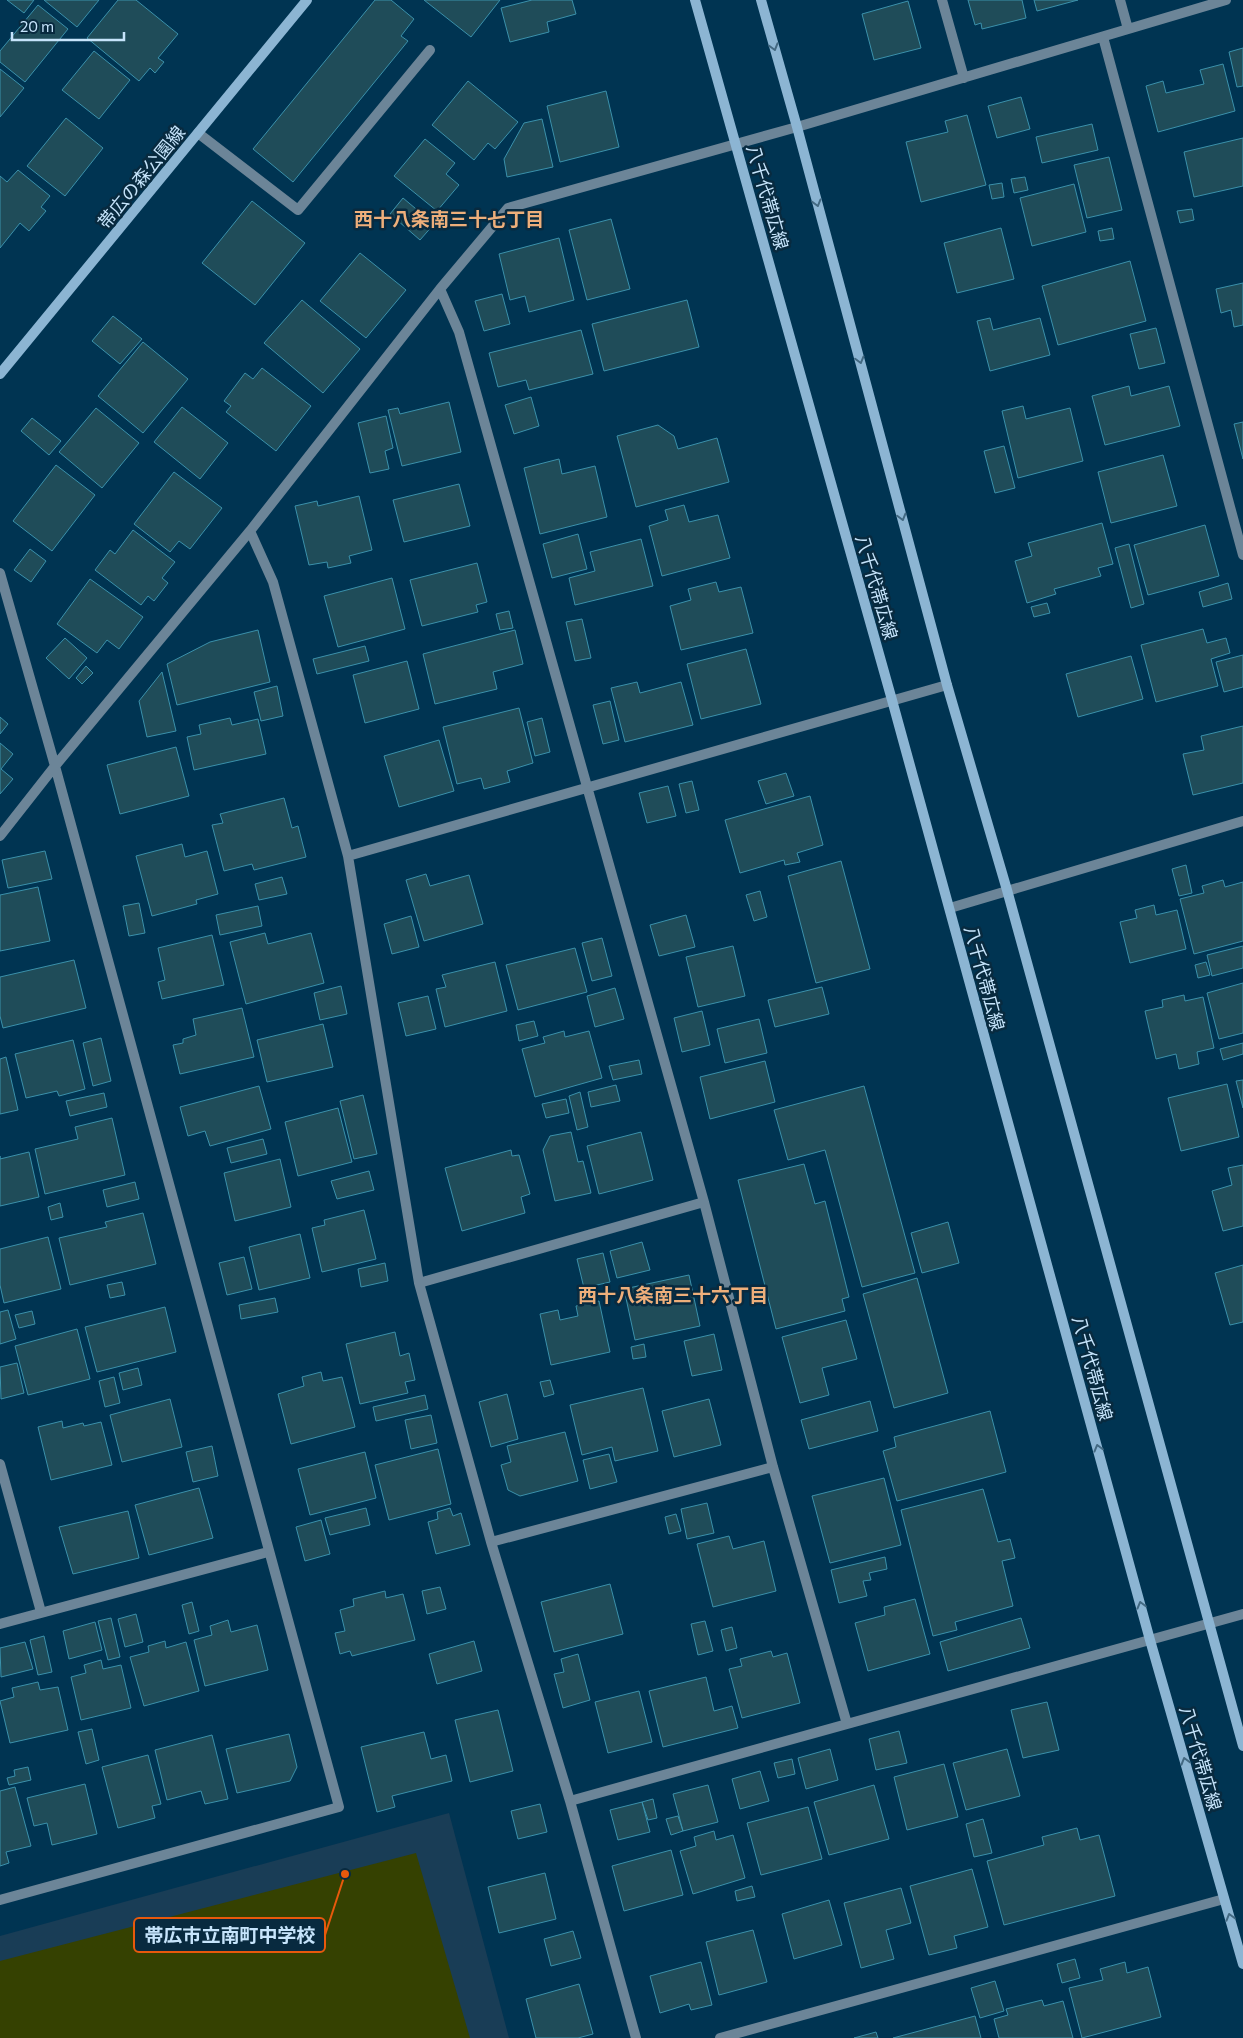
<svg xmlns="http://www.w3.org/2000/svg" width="1243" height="2038" viewBox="0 0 1243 2038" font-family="Commissioner,'Noto Sans JP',sans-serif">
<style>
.built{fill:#193d56}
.green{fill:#354101}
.building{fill:#1f4c59;stroke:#3b91ab}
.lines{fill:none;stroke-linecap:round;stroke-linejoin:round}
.lane{stroke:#6c8598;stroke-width:10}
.street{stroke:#6c8598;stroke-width:10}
.secondary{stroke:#8cb5d3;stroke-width:10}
.oneway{stroke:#436982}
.labels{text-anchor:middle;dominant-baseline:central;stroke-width:5;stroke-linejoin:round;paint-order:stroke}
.street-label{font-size:18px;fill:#c6e4fb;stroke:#082a3f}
.neighbourhood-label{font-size:19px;font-weight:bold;fill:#eeaf7b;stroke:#082a3f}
.leader{fill:none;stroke:#e8590c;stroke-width:2}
.callout-dot{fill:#e8590c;stroke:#082a3f;stroke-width:2}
.callout{fill:#082a3f;stroke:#e8590c;stroke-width:2}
.callout-label{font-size:19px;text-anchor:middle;font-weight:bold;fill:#c6e4fb}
</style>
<rect width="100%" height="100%" fill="#003452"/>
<!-- built -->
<path class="built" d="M449,1813L509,2038H0V1936Z"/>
<!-- green -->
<path class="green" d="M416,1853L470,2038H0V1961Z"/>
<!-- building -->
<path class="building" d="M7,0H34L24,13Z
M44,0H99L77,27Z
M118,0H136L178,34L158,58L164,62L155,73L150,68L139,81L87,38Z
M375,0H391L414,19L401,36L408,41L293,182L253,149Z
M424,0H500L471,37Z
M532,0H572L576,14L547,22L549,32L510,42L501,8Z
M968,0H1022L1026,18L982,29L981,23L975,25Z
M1034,0H1078L1037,11Z
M908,1L921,48L874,60L862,14Z
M38,5L68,29L25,82L0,62V51Z
M1243,48V86L1237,87L1229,52Z
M94,51L130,80L99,119L62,90Z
M1223,64L1235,111L1158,132L1146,86L1163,81L1166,93L1204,84L1200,70Z
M0,69L24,88L0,117Z
M468,81L518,122L495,149L488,143L474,160L432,125Z
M606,91L619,147L560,162L547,106Z
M1021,97L1030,129L997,138L988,106Z
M967,115L986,185L921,202L906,142L948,132L945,121Z
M66,118L103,148L65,196L27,166Z
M542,119L553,167L507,177L504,159L524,123Z
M1092,124L1098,150L1042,163L1036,137Z
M1243,138V186L1194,197L1184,152Z
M425,139L455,163L446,174L459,185L437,211L394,176Z
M1109,157L1122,210L1087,218L1074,165Z
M18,170L50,196L41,207L46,211L29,231L20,223L0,248V176L7,182Z
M1025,177L1028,190L1014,193L1011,179Z
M1002,183L1004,197L992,199L989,185Z
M1074,184L1086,232L1032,246L1020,198Z
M403,198L434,224L420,240L390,214Z
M252,201L305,243L255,305L202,263Z
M1192,209L1194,220L1180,223L1177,211Z
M611,219L630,289L587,300L569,230Z
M1001,228L1014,279L957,293L944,243Z
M1112,228L1114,239L1100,241L1098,231Z
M559,238L574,300L529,312L525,296L510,300L499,254Z
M360,253L406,290L366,338L320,301Z
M1130,261L1146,321L1058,345L1042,286Z
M1243,283V325L1234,327L1231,310L1221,313L1216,289Z
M502,294L510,324L484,331L475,301Z
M302,300L360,349L323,393L264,343Z
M687,300L699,347L604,371L592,324Z
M113,316L142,339L120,364L92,341Z
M990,318L993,330L1040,318L1050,355L990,371L977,321Z
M1156,328L1165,363L1139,369L1130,334Z
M581,330L593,374L529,390L526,380L498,387L489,353Z
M143,342L188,379L143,433L98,396Z
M262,368L311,406L276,451L226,412L231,406L224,401L245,373L253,379Z
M1129,386L1131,396L1169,386L1180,426L1105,445L1092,396Z
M531,397L539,426L514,434L505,405Z
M449,402L461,452L402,466L388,410L398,408L400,414Z
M1023,406L1026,419L1070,408L1083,461L1018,478L1002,411Z
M182,407L228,443L200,479L154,442Z
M96,408L139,443L102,488L59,452Z
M386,416L393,448L385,451L389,469L370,473L358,423Z
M32,418L61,441L49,455L21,431Z
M1243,422V459L1234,424Z
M658,425L674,436L678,449L717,438L729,482L636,507L617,436Z
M1004,446L1015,488L995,493L984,451Z
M1163,455L1177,506L1111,523L1098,472Z
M559,459L562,474L595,466L607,517L540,534L524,468Z
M56,465L95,495L52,551L13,521Z
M174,472L222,508L190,549L179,541L170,552L134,524Z
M459,484L470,526L404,542L393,500Z
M359,496L372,550L349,556L351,563L328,568L327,562L309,565L295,506L317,501L318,506Z
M684,505L689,522L718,515L730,558L662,576L649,526L668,520L665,510Z
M1102,523L1113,564L1098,568L1101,576L1054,589L1056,594L1027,603L1015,561L1032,556L1028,543Z
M1205,525L1219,576L1148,595L1134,545Z
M133,530L175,562L162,578L168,583L154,601L148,596L141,605L95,570L110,550L115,554Z
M578,534L587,569L552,578L543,544Z
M641,539L653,586L575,605L569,578L595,571L590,552Z
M1129,544L1144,604L1131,608L1115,548Z
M30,549L46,561L31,582L14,570Z
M477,563L487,602L476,605L478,612L422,626L410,580Z
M392,578L405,629L338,647L324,596Z
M90,579L143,617L119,649L107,640L97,653L57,624Z
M716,582L719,592L741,587L753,633L681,650L670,606L691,600L688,589Z
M1228,583L1232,599L1203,607L1199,592Z
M1047,603L1050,613L1034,617L1031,607Z
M509,611L513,628L500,630L496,614Z
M582,619L591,658L575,661L566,622Z
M1203,629L1207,643L1226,638L1230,653L1211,659L1218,686L1156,702L1141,645Z
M258,630L270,682L177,705L167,664L210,642Z
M515,630L523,664L493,672L497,689L435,704L423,654Z
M65,638L87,658L69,679L46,658Z
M365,646L369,661L317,674L313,659Z
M746,649L761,704L701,719L687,664Z
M1243,655V687L1224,692L1216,662Z
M1131,656L1143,699L1078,717L1066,674Z
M407,661L419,709L365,723L353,675Z
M86,666L93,673L82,684L76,678Z
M162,672L176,731L147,737L139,701Z
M637,682L640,693L681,682L693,725L625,742L611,688Z
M277,686L283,716L261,721L254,692Z
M610,701L619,740L603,744L593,705Z
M519,708L533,763L507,771L510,782L484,789L481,778L457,784L443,727Z
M0,717L8,724L0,734Z
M230,718L232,725L258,719L266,754L194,770L187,737L201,734L199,725Z
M542,718L550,752L535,756L527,722Z
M1243,726V783L1193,795L1183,754L1204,750L1201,736Z
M439,740L454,791L399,807L384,756Z
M0,743L13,754L1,769L13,779L0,794Z
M176,747L189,796L120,814L107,765Z
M786,773L794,796L766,804L758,781Z
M692,781L699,810L686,813L679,784Z
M668,786L676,816L647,823L639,793Z
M810,796L823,845L797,853L800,862L785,865L784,860L740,873L725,820Z
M284,798L292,828L298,826L306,857L254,870L252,864L224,871L212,825L223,823L220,814Z
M182,844L185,857L207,851L218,894L196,900L197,904L152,916L136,856Z
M45,851L52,879L8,888L2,860Z
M841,861L870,969L816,983L788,876Z
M1186,865L1192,893L1179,896L1172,869Z
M426,874L430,886L469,875L483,924L424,941L406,880Z
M282,877L287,894L259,900L255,884Z
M1223,880L1225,887L1243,882V941L1194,954L1180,899L1204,893L1202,886Z
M38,887L50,941L0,951V895Z
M760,891L767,917L754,921L746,895Z
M139,903L145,933L129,936L123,906Z
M1154,905L1156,915L1177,910L1186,949L1130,963L1120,922L1137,918L1135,910Z
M258,906L262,926L220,935L216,915Z
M686,915L695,947L659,956L650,925Z
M411,916L419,947L392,954L384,924Z
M265,933L268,944L311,933L324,983L246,1004L230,942Z
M212,935L224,985L162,999L158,982L165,980L158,948Z
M602,938L612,976L592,981L582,943Z
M733,946L745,996L698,1007L686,957Z
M1243,946V968L1212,976L1207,955Z
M575,948L587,992L518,1010L506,965Z
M74,960L86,1008L3,1028L0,1016V977Z
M495,962L507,1011L445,1027L436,989L446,987L442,975Z
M1206,962L1210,975L1198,978L1195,965Z
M1243,983V1033L1219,1039L1207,993Z
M341,986L347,1014L320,1020L314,993Z
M822,987L829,1014L775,1027L768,1000Z
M615,988L624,1019L595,1027L587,996Z
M1184,995L1185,1001L1203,997L1214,1048L1197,1052L1199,1064L1179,1069L1176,1054L1156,1059L1145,1011L1163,1007L1162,1000Z
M428,996L436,1029L406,1036L398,1003Z
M242,1008L254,1057L180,1074L173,1045L183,1043V1039L196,1035L193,1019Z
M702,1011L710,1045L682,1052L674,1018Z
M759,1019L767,1053L725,1063L717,1029Z
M534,1021L538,1036L519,1041L516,1025Z
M323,1024L333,1067L267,1082L257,1040Z
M564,1031L565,1037L589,1031L602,1078L535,1097L522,1049L545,1043L543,1037Z
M101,1038L111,1081L93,1086L83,1043Z
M73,1040L85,1089L59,1096L57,1091L26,1098L15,1054Z
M1243,1043V1054L1223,1060L1220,1049Z
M6,1057L18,1110L0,1114V1059Z
M639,1060L642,1074L613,1080L609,1066Z
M765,1061L775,1102L710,1119L700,1077Z
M1243,1080V1108L1236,1081Z
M1227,1084L1239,1137L1181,1151L1168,1098Z
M616,1085L620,1101L591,1107L588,1092Z
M259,1086L271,1129L210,1146L205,1131L188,1136L180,1107Z
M864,1086L915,1273L862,1287L825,1150L788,1160L774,1110Z
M580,1092L588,1127L577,1130L569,1096Z
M104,1093L107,1107L70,1116L66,1101Z
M363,1095L377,1154L354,1159L340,1101Z
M566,1099L569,1113L546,1118L542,1104Z
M338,1108L352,1162L298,1176L285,1122Z
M112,1118L125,1175L45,1194L35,1149L78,1139L75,1127Z
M571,1132L578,1162L583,1161L591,1193L555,1201L543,1150L550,1136Z
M641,1132L653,1180L599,1194L587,1146Z
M263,1139L267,1154L231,1163L227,1148Z
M511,1150L512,1156L519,1155L530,1194L521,1197L525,1213L462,1231L445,1168Z
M29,1152L39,1197L0,1206V1156V1159Z
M280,1159L291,1207L235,1221L224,1173Z
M804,1164L815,1204L825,1201L849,1297L842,1299L845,1311L776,1329L738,1180Z
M1243,1165V1226L1223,1231L1212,1191L1232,1185L1228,1168Z
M369,1171L374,1190L337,1199L331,1181Z
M135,1182L139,1199L107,1207L103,1190Z
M60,1203L63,1217L51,1220L48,1207Z
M364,1210L376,1259L322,1272L312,1228L325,1225L324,1220Z
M143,1213L156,1264L70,1285L59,1238L107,1227L105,1222Z
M948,1222L959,1263L922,1273L911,1233Z
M300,1234L310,1278L259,1290L249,1247Z
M48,1237L61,1289L4,1303L0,1285V1249Z
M642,1242L650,1270L617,1278L610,1251Z
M603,1253L610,1282L584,1288L577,1259Z
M244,1257L252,1289L227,1295L219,1263Z
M385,1263L388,1281L361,1287L358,1269Z
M1243,1265V1322L1230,1325L1215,1273Z
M689,1275L700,1326L635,1340L624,1289Z
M917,1278L948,1393L894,1408L863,1294Z
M122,1282L125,1295L110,1298L107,1285Z
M275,1298L278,1312L241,1319L239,1305Z
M599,1301L610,1352L551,1365L540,1314L558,1310L560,1320L578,1316L576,1306Z
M165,1307L176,1352L97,1372L85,1327Z
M8,1310L16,1339L0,1344V1312Z
M32,1311L35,1324L19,1328L15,1315Z
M846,1320L857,1359L822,1368L829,1395L800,1403L782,1337Z
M77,1329L90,1379L28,1395L15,1346Z
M395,1332L400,1356L409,1353L415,1380L405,1382L408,1393L360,1404L346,1344Z
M714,1334L722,1370L692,1376L684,1341Z
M644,1344L646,1357L633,1359L631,1347Z
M17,1363L24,1393L1,1399L0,1367Z
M138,1368L142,1385L123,1390L119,1373Z
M321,1372L323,1381L342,1377L355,1427L291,1444L278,1394L304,1386L302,1377Z
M114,1377L120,1403L105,1407L99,1381Z
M550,1380L554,1394L544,1397L540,1382Z
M643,1388L658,1451L615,1461L612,1447L582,1455L570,1405Z
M507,1394L518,1439L491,1447L479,1402Z
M425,1395L428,1409L376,1421L373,1407Z
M170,1399L182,1447L122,1462L110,1415Z
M709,1399L721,1445L674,1457L662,1411Z
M870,1401L878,1431L809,1449L801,1420Z
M990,1411L1006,1472L897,1501L883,1451L896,1447L894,1437Z
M431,1415L437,1443L411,1449L405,1420Z
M62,1421L63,1428L83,1423L84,1426L101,1422L112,1465L51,1480L38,1427Z
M565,1432L578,1481L520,1496L508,1490L501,1465L511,1462L507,1446Z
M212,1446L218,1476L193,1482L186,1452Z
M438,1449L451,1504L389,1520L375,1465Z
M365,1452L376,1498L310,1515L298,1469Z
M609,1454L617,1482L590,1489L583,1460Z
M884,1478L901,1545L830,1563L812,1496Z
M199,1488L213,1538L149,1555L135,1505Z
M983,1489L998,1542L1010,1539L1015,1558L1002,1561L1013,1606L955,1622L957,1630L933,1636L901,1510Z
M707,1503L714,1533L687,1539L681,1509Z
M366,1508L370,1525L330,1535L325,1518Z
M450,1508L453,1516L461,1513L470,1545L436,1554L428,1522L438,1519L437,1512Z
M128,1511L139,1558L73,1574L59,1527Z
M676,1514L681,1531L669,1534L665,1517Z
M321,1520L330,1554L305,1561L296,1527Z
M729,1536L733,1549L764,1541L776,1591L713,1607L697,1544Z
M885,1557L887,1569L869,1573L871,1580L863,1581L867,1596L839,1603L831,1570Z
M610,1584L623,1634L554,1652L541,1602Z
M440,1587L446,1609L427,1614L422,1591Z
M385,1591L386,1598L403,1594L415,1640L352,1656L350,1651L340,1654L335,1633L345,1631L340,1610L354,1606L353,1599Z
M915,1599L930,1654L868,1671L855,1623L885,1615L884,1607Z
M192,1602L199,1631L189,1634L182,1605Z
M136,1614L143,1642L125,1647L118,1619Z
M111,1618L120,1657L108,1660L98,1621Z
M1021,1618L1030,1648L948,1671L940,1642Z
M228,1620L231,1632L257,1625L268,1670L205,1686L194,1640L212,1635L210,1626Z
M705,1621L713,1651L698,1655L691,1624Z
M95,1622L102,1650L69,1659L63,1631Z
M732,1627L737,1648L726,1651L721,1630Z
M44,1636L52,1672L38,1675L30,1640Z
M165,1641L166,1648L186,1642L199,1691L144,1706L130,1657L149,1652L148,1646Z
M474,1641L482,1671L437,1684L429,1654Z
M25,1642L33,1669L1,1677L0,1648Z
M771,1651L773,1657L787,1653L800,1703L742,1718L729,1669L742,1666L740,1659Z
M578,1654L590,1700L563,1708L554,1674L564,1672L561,1659Z
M101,1660L103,1669L121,1665L131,1708L81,1720L71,1677L86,1673L84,1665Z
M706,1677L714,1711L732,1706L738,1728L663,1747L649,1691Z
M38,1682L40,1690L58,1687L68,1730L10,1743L0,1701L14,1697L12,1688Z
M639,1691L652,1742L608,1753L595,1702Z
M1047,1702L1059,1750L1023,1758L1011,1710Z
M498,1710L513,1771L470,1782L455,1720Z
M92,1729L99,1760L86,1764L78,1732Z
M899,1731L907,1763L876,1770L869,1739Z
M424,1732L431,1759L446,1755L452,1781L392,1796L395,1807L377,1812L361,1747Z
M289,1734L297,1767L290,1781L237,1793L226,1749Z
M212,1735L228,1799L205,1804L201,1791L167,1800L155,1750Z
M830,1749L838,1780L806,1789L798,1758Z
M1007,1749L1020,1796L966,1810L953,1763Z
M148,1755L161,1804L152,1806L155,1818L118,1828L102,1767Z
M792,1759L795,1774L778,1778L774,1763Z
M944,1764L958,1817L907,1830L894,1777Z
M28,1767L31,1780L9,1785L7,1778L15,1776L14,1770Z
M760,1771L769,1801L740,1809L732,1779Z
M85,1784L97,1834L52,1845L47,1823L34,1826L27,1798Z
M708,1785L718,1822L683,1831L673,1794Z
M874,1785L889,1839L829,1855L814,1802Z
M15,1787L31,1846L6,1852L9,1863L0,1866V1791Z
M653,1799L657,1818L648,1820L642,1802Z
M642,1802L650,1832L618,1840L610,1810Z
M540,1804L547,1832L518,1839L511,1811Z
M808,1807L822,1859L761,1875L747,1823Z
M678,1816L683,1831L671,1835L666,1819Z
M983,1819L992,1853L974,1857L966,1824Z
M1077,1828L1080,1840L1099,1835L1115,1896L1004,1925L987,1861L1044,1845L1042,1837Z
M714,1831L716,1840L733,1835L745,1878L693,1894L680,1851L696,1846L694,1837Z
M671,1850L683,1895L624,1911L612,1866Z
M972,1869L988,1927L954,1936L957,1948L929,1955L910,1886Z
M545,1873L556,1919L499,1933L488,1887Z
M752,1886L755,1897L737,1901L735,1891Z
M901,1888L911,1923L886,1930L894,1959L861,1968L844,1903Z
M829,1900L842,1945L794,1959L782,1914Z
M753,1930L767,1982L719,1995L706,1942Z
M573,1931L581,1958L551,1966L544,1939Z
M1075,1959L1080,1978L1062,1983L1057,1964Z
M701,1962L712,2005L691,2010L689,2004L660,2013L650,1976Z
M1125,1962L1127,1973L1148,1967L1161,2017L1082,2038L1069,1988L1103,1980L1100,1969Z
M995,1981L1004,2011L980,2018L971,1988Z
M579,1984L593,2034L578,2038H536L526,1999Z
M1042,2000L1044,2006L1063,2001L1073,2038H999L994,2019L1008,2015L1006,2009Z
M975,2016L981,2038H893Z
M876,2032L878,2038H854Z"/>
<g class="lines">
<!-- lane -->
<path class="lane" d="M198,133L298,210L430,50"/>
<!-- street -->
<path class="street" d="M942,0L964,78
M1120,0L1128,29
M1103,37L1243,555
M440,289L459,332L704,1202L773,1467L847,1724
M250,531L273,582L348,856L419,1283L491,1542L570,1801L636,2038
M0,573L55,766L339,1807L0,1900
M0,836L55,766L250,531L440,289L508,208L797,127L1226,0
M348,856L947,685
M950,908L1243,821
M419,1283L704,1202
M0,1464L41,1612
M491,1542L773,1467
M0,1624L268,1552
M570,1801L1243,1614
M720,2038L1224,1899"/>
<!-- secondary -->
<path class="secondary" d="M695,0L892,700L1150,1640L1243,1964
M761,0L797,127L947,685L1007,890L1243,1746
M0,374L307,0"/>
</g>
<!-- one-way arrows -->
<defs><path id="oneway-chevron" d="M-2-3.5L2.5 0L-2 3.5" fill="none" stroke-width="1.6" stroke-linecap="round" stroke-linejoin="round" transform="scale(1.25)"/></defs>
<g class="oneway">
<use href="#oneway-chevron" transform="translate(774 47) rotate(74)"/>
<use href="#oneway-chevron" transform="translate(817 203) rotate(75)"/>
<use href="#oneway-chevron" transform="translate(860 360) rotate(75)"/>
<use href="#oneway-chevron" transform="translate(902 517) rotate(75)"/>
<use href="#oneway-chevron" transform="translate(1098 1448) rotate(-105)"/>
<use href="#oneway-chevron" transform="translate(1141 1605) rotate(-105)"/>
<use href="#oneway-chevron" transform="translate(1185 1761) rotate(-106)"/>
<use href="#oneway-chevron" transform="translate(1230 1917) rotate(-106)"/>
</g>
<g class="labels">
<!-- street labels -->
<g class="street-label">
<text transform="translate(141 177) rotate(-51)">帯広の森公園線</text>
<text transform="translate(768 197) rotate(74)">八千代帯広線</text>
<text transform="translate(877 587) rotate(74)">八千代帯広線</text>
<text transform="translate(985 978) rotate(75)">八千代帯広線</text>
<text transform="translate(1093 1368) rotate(75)">八千代帯広線</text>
<text transform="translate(1201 1758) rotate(74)">八千代帯広線</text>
</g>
<!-- neighbourhood labels -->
<g class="neighbourhood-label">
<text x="449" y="218">西十八条南三十七丁目</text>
<text x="673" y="1294">西十八条南三十六丁目</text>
</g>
</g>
<!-- callouts -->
<path class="leader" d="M345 1874L325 1935"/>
<circle class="callout-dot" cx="345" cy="1874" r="5"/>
<rect class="callout" x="134" y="1918" width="191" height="34" rx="5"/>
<g class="callout-label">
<text x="230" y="1942">帯広市立南町中学校</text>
</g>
<!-- scale -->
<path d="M12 32v8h112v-8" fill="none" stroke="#c6e4fb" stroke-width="2.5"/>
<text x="20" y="32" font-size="15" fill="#c6e4fb" stroke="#082a3f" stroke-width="4" paint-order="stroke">20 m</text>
</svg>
